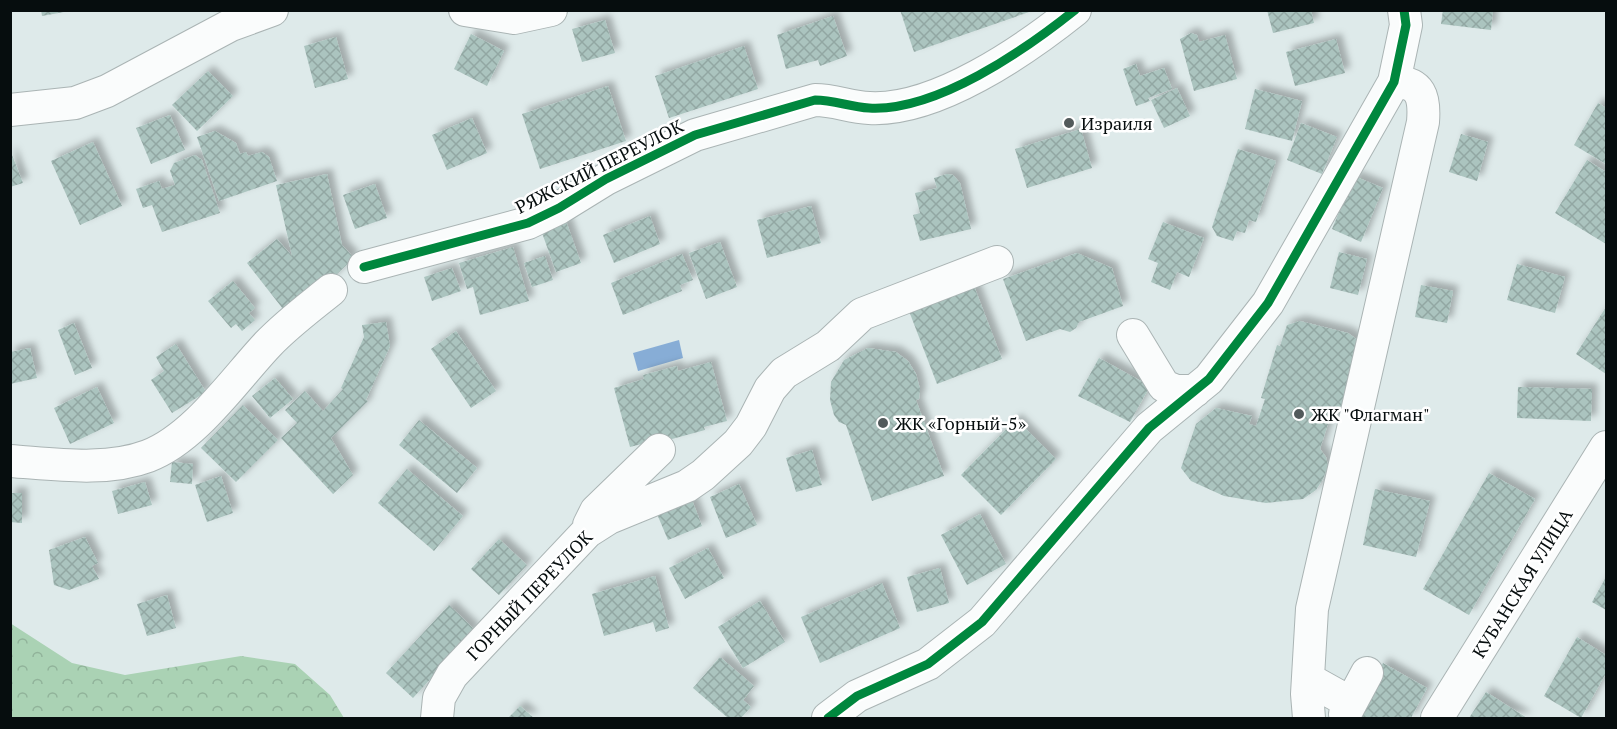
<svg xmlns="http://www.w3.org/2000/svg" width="1617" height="729" viewBox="0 0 1617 729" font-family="'PT Serif',serif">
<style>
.forest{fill:url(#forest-crowns)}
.water{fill:#87add6}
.building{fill:url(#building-cross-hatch);filter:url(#shadow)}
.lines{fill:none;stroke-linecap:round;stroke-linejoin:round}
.minor-casing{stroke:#aab4b4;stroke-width:34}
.minor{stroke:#fafcfc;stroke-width:32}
.cycleway-casing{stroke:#fff;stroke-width:13}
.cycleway{stroke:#00873e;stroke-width:9}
.poi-dot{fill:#525a5b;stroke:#fff;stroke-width:2}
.labels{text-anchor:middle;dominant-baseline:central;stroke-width:5;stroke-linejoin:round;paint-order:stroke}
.poi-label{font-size:18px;fill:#060d0e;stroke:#fff;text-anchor:start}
.street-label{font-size:18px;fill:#060d0e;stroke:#fff}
</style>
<defs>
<pattern id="forest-crowns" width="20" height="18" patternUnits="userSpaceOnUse" patternTransform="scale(1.5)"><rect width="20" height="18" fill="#aad2b4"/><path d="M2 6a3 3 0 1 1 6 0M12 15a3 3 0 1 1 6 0" fill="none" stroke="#91b39a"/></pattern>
<pattern id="building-cross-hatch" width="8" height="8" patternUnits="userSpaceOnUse" patternTransform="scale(1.5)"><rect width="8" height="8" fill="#abc4bf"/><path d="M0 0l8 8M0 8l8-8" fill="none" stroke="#92a7a3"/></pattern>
<filter id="shadow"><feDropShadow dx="5.5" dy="-5.5" stdDeviation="3" flood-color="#0004"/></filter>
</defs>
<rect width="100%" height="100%" fill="#deeaea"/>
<!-- forest -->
<path class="forest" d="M10,623L72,663L125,675L241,656L295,664L330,695L344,718H11Z"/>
<!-- water -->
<path class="water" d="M679,340L683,358L638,371L633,353Z"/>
<!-- building -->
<path class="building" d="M41,10H64V12L42,16Z
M900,10H1032V11L914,52Z
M1267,10H1311L1314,23L1273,33Z
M1443,10H1493L1491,30L1441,24Z
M833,16L847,56L820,66L818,60L786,69L777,35Z
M605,20L615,53L582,62L572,29Z
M1191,33L1197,35L1199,42L1225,35L1237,79L1194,91L1180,39Z
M471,34L504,51L487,86L454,69Z
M336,37L348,79L315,88L304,46Z
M1336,39L1345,73L1295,86L1286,52Z
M744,46L758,89L669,118L655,76Z
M1136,64L1140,76L1164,68L1172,89L1148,98L1150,101L1136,106L1123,69Z
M208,71L233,96L197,131L172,105Z
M608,86L626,141L540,169L522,114Z
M1177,88L1190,116L1164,128L1151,100Z
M1255,89L1302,101L1292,141L1245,129Z
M1598,103L1606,108V164L1574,145Z
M170,115L185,150L151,164L136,128Z
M472,118L487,153L447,170L432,135Z
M1301,123L1337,137L1322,174L1287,160Z
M1081,129L1092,168L1027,188L1015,149Z
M215,131L236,143L240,154L246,152L248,156L262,152L269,157L277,181L219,201L197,137Z
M1461,134L1488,142L1477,181L1449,172Z
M93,142L122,206L80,225L51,161Z
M1238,149L1276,161L1256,222L1249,220L1245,233L1237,231L1233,241L1217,236L1212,227Z
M10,150L23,183L10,187Z
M195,155L202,160L220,213L162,232L152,205L143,208L136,189L159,181L162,189L175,185L170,171L174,163Z
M1587,160L1606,172V244L1555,213Z
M327,174L342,245L354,258L319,291L283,309L247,263L277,239L292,256L276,185Z
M947,174L953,175L960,183L971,229L920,241L913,215L920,213L915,193L937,188L934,178Z
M1354,176L1383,188L1361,242L1332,229Z
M375,184L387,218L355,229L343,195Z
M811,206L821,243L767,258L757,220Z
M650,216L660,244L614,263L603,235Z
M566,221L581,263L556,272L541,230Z
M1163,222L1204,238L1189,277L1177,272L1170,290L1151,282L1158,263L1148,259Z
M720,242L737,287L706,299L689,253Z
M513,247L529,301L480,315L473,287L467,289L459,263Z
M1339,252L1367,259L1358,295L1330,288Z
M1077,253L1112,268L1123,306L1079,322L1076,328L1070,332L1060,329L1026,341L1003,279Z
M682,254L693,280L680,285L682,291L623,315L611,283Z
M545,256L553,280L532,287L524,263Z
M1517,264L1565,277L1555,313L1507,300Z
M452,268L461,291L432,301L424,277Z
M233,281L255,308L249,313L255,320L242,331L236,324L231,328L208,301Z
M1421,285L1453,291L1447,323L1415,317Z
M974,286L1002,359L937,384L909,311Z
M1606,307V374L1576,354Z
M1300,321L1348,333L1359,341L1349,388L1333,423L1328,424L1320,449L1326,457L1328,466L1323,479L1316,490L1303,499L1266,503L1224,496L1191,481L1181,468L1196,424L1216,408L1252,416L1249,424L1256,426L1265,399L1261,398L1277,345L1280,346L1287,325Z
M386,322L390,346L366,400L368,401L331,438L353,475L333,494L281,438L297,423L285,410L305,391L323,411L343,389L341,388L364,337L362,325Z
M74,323L92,368L75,375L58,330Z
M456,331L496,391L471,408L431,349Z
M176,344L206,392L172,413L151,380L164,371L156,357Z
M30,348L37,378L10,384V352Z
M868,348L896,352L908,361L916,374L920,389L919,399L916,400L944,476L872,501L846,425L839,422L834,415L830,400L831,382L844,360Z
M1099,358L1150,386L1130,422L1078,396Z
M711,362L727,421L704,427L705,430L650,445L649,442L630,447L614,388L644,379L643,375L677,366L678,371Z
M275,378L293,399L270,418L252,396Z
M97,387L114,423L70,444L54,408Z
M1518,387L1592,389L1591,421L1517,418Z
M243,405L278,440L236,482L201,448Z
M1016,419L1056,459L1001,515L961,475Z
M419,420L477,468L457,493L399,445Z
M812,450L822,485L796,492L786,458Z
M172,462L193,464L192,484L170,482Z
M407,469L463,516L434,551L378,503Z
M1489,473L1535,499L1469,615L1423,589Z
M221,476L233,513L207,522L195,485Z
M145,482L152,505L118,514L112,491Z
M739,484L757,525L726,538L710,497Z
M1375,489L1430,501L1416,557L1363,545Z
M10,493H22V523L10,522Z
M692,500L702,526L668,540L657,514Z
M980,514L1006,564L967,585L941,535Z
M85,537L98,563L92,566L99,579L69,590L54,585L49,550Z
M499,539L527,565L499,595L471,569Z
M708,548L724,578L685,599L669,568Z
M940,568L949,603L917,612L907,577Z
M655,576L669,628L656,632L653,622L604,636L592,594Z
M1606,577V610L1592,602Z
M882,583L900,628L820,663L801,617Z
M167,595L176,628L147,636L137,604Z
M760,601L785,642L743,668L718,627Z
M449,605L475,630L413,698L386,673Z
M1577,637L1606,655V673L1581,718L1544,696Z
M720,657L754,686L743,700L751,707L741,718H728L693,688Z
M1383,663L1427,688L1411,718H1353Z
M1486,692L1494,697L1527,718H1469Z
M520,706L534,718H508Z"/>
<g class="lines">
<defs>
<path id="minor" d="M465,10L514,18L551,10
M10,110L75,103L107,91L231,25L272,10
M364,267L528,223L559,208L606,179L695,135L815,100C834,100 850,107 869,108C936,112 1025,50 1075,10
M1133,335L1164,386L1176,391H1195
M10,461C54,464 106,472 148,456C195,438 234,380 268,344C287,324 310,307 331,290
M589,525L596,511L659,450
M1308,679L1351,703
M1345,714L1367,673
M437,718L439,698L452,675L587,532L609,518L687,486L703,475L738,443L751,426L770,389L784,373L828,346L862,314L997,262
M828,718L857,696L928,664L982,622L1149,428L1209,379L1268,303L1394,82L1406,25L1404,10
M1309,718L1307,694L1312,609L1423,122C1425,97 1421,82 1394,82
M1437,718L1606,447"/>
</defs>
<!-- minor casing -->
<use href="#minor" class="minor-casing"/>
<!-- minor -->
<use href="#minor" class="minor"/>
<defs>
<path id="cycleway" d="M364,267L528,223L559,208L606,179L695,135L815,100C834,100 850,107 869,108C936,112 1025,50 1075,10
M828,718L857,696L928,664L982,622L1149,428L1209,379L1268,303L1394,82L1406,25L1404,10"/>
</defs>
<!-- cycleway casing -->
<use href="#cycleway" class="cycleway-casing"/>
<!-- cycleway -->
<use href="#cycleway" class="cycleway"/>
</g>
<!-- markers -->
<g class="poi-dot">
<circle cx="1069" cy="123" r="6"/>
<circle cx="1299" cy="414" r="6"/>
<circle cx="883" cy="423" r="6"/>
</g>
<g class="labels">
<!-- poi labels -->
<g class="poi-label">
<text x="1081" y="123">Израиля</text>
<text x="1311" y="414">ЖК "Флагман"</text>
<text x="895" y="423">ЖК «Горный-5»</text>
</g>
<!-- street labels -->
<g class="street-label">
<text transform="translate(599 166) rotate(-27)">РЯЖСКИЙ ПЕРЕУЛОК</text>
<text transform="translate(1522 583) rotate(-58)">КУБАНСКАЯ УЛИЦА</text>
<text transform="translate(529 595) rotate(-46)">ГОРНЫЙ ПЕРЕУЛОК</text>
</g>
</g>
<!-- border -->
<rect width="1617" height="729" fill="none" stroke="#060d0e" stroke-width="24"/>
</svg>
